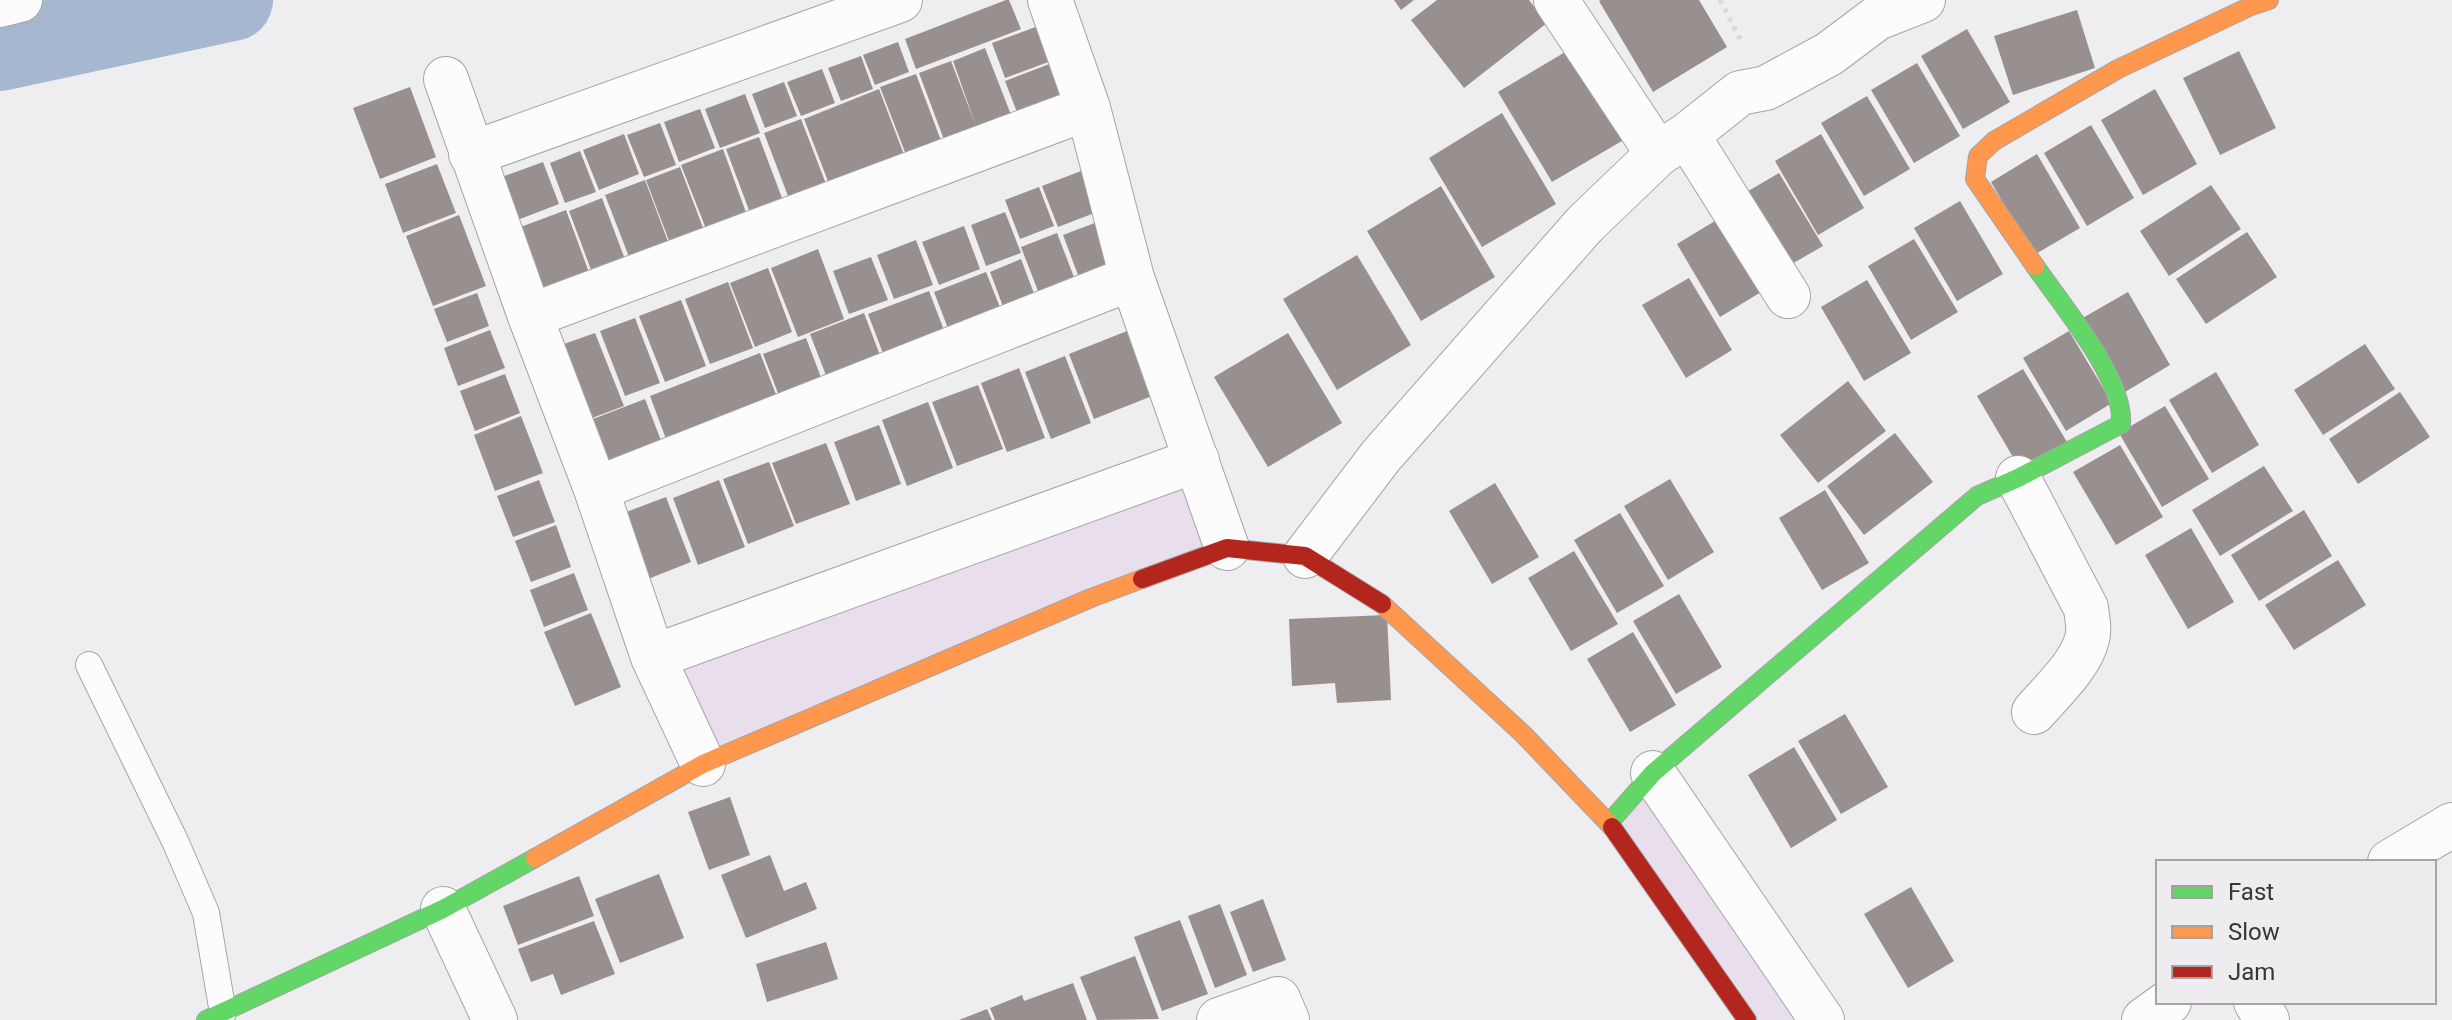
<svg xmlns="http://www.w3.org/2000/svg" width="2452" height="1020" viewBox="0 0 2452 1020" font-family="Roboto,sans-serif">
<style>
.green{fill:#e8deec}
.lines{fill:none;stroke-linecap:round;stroke-linejoin:round}
.river{stroke:#a6b8d0;stroke-width:82}
.building{fill:#97908e}
.lane-casing{stroke:#a5a4a6;stroke-width:28}
.street-casing{stroke:#a5a4a6;stroke-width:46}
.fast-casing{stroke:#a5a4a6;stroke-width:20}
.slow-casing{stroke:#a5a4a6;stroke-width:20}
.jam-casing{stroke:#a5a4a6;stroke-width:20}
.path{stroke:#dad9da;stroke-width:5;stroke-dasharray:4 6;stroke-linecap:butt}
.lane{stroke:#fcfcfd;stroke-width:26}
.street{stroke:#fcfcfd;stroke-width:44}
.fast{stroke:#63d668;stroke-width:18}
.slow{stroke:#ff974d;stroke-width:18}
.jam{stroke:#b3261e;stroke-width:18}
</style>
<rect width="100%" height="100%" fill="#eeedef"/>
<!-- green -->
<path class="green" d="M20,0H233L0,50V5Z
M1197,460L1227,548L703,764L653,657Z
M1653,773L1822,1020H1747L1609,823Z"/>
<g class="lines">
<!-- river -->
<path class="river" d="M0,50L232,0"/>
</g>
<!-- building -->
<path class="building" d="M1006,0H1009L1021,29L916,69L905,39Z
M1394,0H1414L1401,10Z
M1437,0H1529L1547,23L1464,88L1411,20Z
M1601,0H1699L1727,47L1653,92L1599,1Z
M2077,10L2095,68L2013,95L1994,36Z
M1038,26L1051,61L1005,78L992,43Z
M1967,29L2010,102L1963,129L1921,56Z
M898,42L909,72L875,85L863,55Z
M985,48L1015,125L946,145L919,73L951,61L976,126L953,61Z
M1572,48L1627,138L1552,182L1498,92Z
M2239,51L2276,128L2220,155L2183,78Z
M861,56L873,89L841,101L828,68Z
M1052,63L1068,108L1022,125L1005,81Z
M1917,63L1960,136L1914,163L1871,90Z
M822,69L835,103L801,116L787,82Z
M916,74L943,146L908,160L880,87Z
M784,82L797,116L765,128L752,94Z
M410,87L436,157L380,179L353,108Z
M879,89L906,160L831,189L804,119Z
M2155,89L2197,164L2143,195L2101,120Z
M745,94L760,133L720,148L705,109Z
M1867,96L1910,169L1864,196L1821,123Z
M700,109L715,148L679,162L664,122Z
M1502,113L1556,204L1482,247L1429,158Z
M801,119L828,189L791,204L764,133Z
M660,123L676,165L644,177L627,135Z
M2091,125L2134,198L2087,226L2044,153Z
M624,134L639,174L599,190L583,150Z
M1821,134L1864,208L1818,235L1775,161Z
M759,137L785,206L752,218L726,149Z
M723,149L748,218L708,234L681,165Z
M580,151L596,192L565,203L550,163Z
M2037,154L2080,228L2034,255L1991,182Z
M543,162L559,204L515,221L499,178Z
M437,164L456,213L403,233L385,184Z
M680,167L705,233L671,246L646,180Z
M1081,171L1097,212L1058,227L1042,186Z
M1779,173L1823,246L1776,273L1733,200Z
M645,180L670,247L631,262L605,195Z
M2211,185L2241,229L2169,276L2140,231Z
M1441,186L1495,277L1421,321L1367,231Z
M1039,187L1054,226L1020,239L1005,200Z
M602,198L626,262L593,275L569,211Z
M1960,201L2003,274L1957,301L1914,228Z
M566,210L590,275L543,293L518,228Z
M1005,212L1021,253L986,266L971,225Z
M459,215L486,286L433,306L406,236Z
M1723,216L1766,289L1720,317L1677,244Z
M1100,221L1121,276L1084,291L1063,235Z
M964,226L980,269L939,285L922,242Z
M2247,232L2277,277L2206,324L2176,279Z
M1057,233L1079,290L1043,304L1021,247Z
M1914,239L1958,312L1911,340L1868,266Z
M916,240L933,285L894,299L877,255Z
M818,249L844,319L798,337L771,268Z
M1357,255L1411,345L1337,390L1283,299Z
M871,257L888,300L849,314L833,271Z
M1021,259L1041,312L1010,325L990,272Z
M768,268L792,332L755,347L730,283Z
M986,272L1007,325L954,344L934,292Z
M1689,278L1732,350L1686,378L1642,305Z
M1867,280L1911,353L1864,381L1821,307Z
M728,282L753,348L710,364L685,299Z
M929,291L950,346L889,369L868,314Z
M2128,292L2170,365L2125,392L2081,319Z
M477,293L489,326L447,342L434,309Z
M681,300L706,366L665,382L639,316Z
M864,313L886,371L832,391L810,334Z
M635,318L660,383L625,396L600,331Z
M490,330L505,368L458,386L444,348Z
M1127,331L1152,396L1094,419L1069,354Z
M2069,331L2112,403L2066,431L2023,358Z
M595,333L624,406L592,418L564,344Z
M1288,333L1342,423L1268,467L1214,377Z
M806,338L827,393L784,409L763,354Z
M2365,344L2395,389L2323,435L2294,390Z
M760,353L782,410L726,431L717,411L726,434L672,455L650,396Z
M1065,356L1091,423L1051,439L1025,372Z
M1019,368L1045,438L1007,452L981,383Z
M2023,369L2067,442L2020,469L1977,396Z
M2216,372L2259,445L2212,473L2169,400Z
M505,374L520,413L475,431L460,391Z
M1848,381L1886,431L1818,483L1780,435Z
M978,385L1003,449L957,466L932,402Z
M2400,392L2430,437L2358,484L2329,439Z
M645,399L667,456L615,476L593,419Z
M928,402L953,468L907,486L882,420Z
M2165,406L2209,479L2162,507L2119,433Z
M521,416L543,473L495,491L474,435Z
M879,425L901,484L856,501L834,442Z
M1895,433L1933,482L1864,535L1827,486Z
M826,443L850,504L796,524L772,463Z
M2120,445L2163,517L2116,545L2073,472Z
M769,462L794,526L748,544L723,479Z
M2264,466L2293,511L2220,556L2192,510Z
M1670,479L1714,552L1668,580L1624,506Z
M539,480L555,522L513,537L497,496Z
M719,480L745,547L698,565L673,498Z
M1495,483L1539,557L1492,584L1449,511Z
M1825,490L1869,563L1822,590L1779,518Z
M666,497L691,562L638,583L613,517Z
M2304,510L2332,556L2259,601L2231,555Z
M1620,513L1664,586L1617,613L1574,540Z
M556,525L571,567L531,582L515,541Z
M2191,528L2234,602L2188,629L2145,555Z
M1574,551L1618,624L1571,651L1528,578Z
M2338,560L2366,605L2294,650L2265,605Z
M574,573L588,610L544,627L530,590Z
M1679,594L1722,667L1676,694L1633,621Z
M591,613L621,687L575,706L544,632Z
M1387,615L1391,700L1337,703L1335,683L1292,686L1289,619Z
M1633,632L1676,705L1630,732L1587,659Z
M1845,714L1888,787L1841,814L1798,741Z
M1794,747L1837,820L1791,848L1748,775Z
M730,797L750,855L709,870L688,812Z
M770,855L784,891L806,882L817,909L746,938L721,875Z
M659,874L684,938L620,963L595,899Z
M579,876L594,916L518,945L503,906Z
M1911,887L1954,961L1908,988L1864,914Z
M1263,899L1286,960L1253,972L1230,912Z
M1220,904L1247,975L1215,988L1188,916Z
M1180,920L1208,994L1162,1011L1134,937Z
M594,921L615,974L561,995L553,974L531,982L518,949Z
M826,942L838,979L767,1002L756,964Z
M1135,956L1159,1019L1097,1020L1080,977Z
M1073,983L1087,1020H995L990,1008L1022,995L1024,1001Z
M987,1009L992,1020H959Z"/>
<g class="lines">
<defs>
<path id="lane" d="M89,665L175,841L206,913L223,1013"/>
<path id="street" d="M1050,0L1088,108L1132,278L1227,548
M1556,0L1658,154
M0,5L20,0
M446,79L530,316L596,489L653,657L703,764
M1687,135L1788,296
M471,154L900,0
M530,316L1088,108
M2018,478L2086,608C2087,618 2090,629 2087,639C2080,666 2052,691 2034,712
M596,489L1132,278
M1305,556L1381,456L1585,224L1658,154L1687,135L1740,93L1766,88L1829,54L1877,18L1923,0
M653,657L1197,460
M1653,773L1822,1020
M2390,862L2452,825
M443,909L495,1020
M2256,1002L2267,1020
M1219,1020L1278,999L1287,1020
M2144,1020L2169,1002"/>
<path id="fast" d="M1609,823L1653,773L1977,496L2018,478L2121,424C2125,379 2061,304 2035,266
M206,1020L443,909L535,858"/>
<path id="slow" d="M2035,266L1975,179L1978,156L1994,141L2118,69L2251,6L2269,0
M1382,604L1523,734L1612,827
M535,858L703,764L1091,598L1142,579"/>
<path id="jam" d="M1142,579L1227,548L1305,556L1382,604
M1612,827L1747,1020"/>
</defs>
<!-- lane casing -->
<use href="#lane" class="lane-casing"/>
<!-- street casing -->
<use href="#street" class="street-casing"/>
<!-- fast casing -->
<use href="#fast" class="fast-casing"/>
<!-- slow casing -->
<use href="#slow" class="slow-casing"/>
<!-- jam casing -->
<use href="#jam" class="jam-casing"/>
<!-- path -->
<path class="path" d="M1720,0L1743,45"/>
<!-- lane -->
<use href="#lane" class="lane"/>
<!-- street -->
<use href="#street" class="street"/>
<!-- fast -->
<use href="#fast" class="fast"/>
<!-- slow -->
<use href="#slow" class="slow"/>
<!-- jam -->
<use href="#jam" class="jam"/>
</g>
<!-- legend -->
<rect x="2156" y="860" width="280" height="144" fill="#efecf0" stroke="#a6a3a6" stroke-width="2"/>
<rect x="2172" y="886" width="40" height="12" fill="#63d668" stroke="#a6a3a6" stroke-width="2"/>
<text x="2228" y="900" font-size="24" fill="#383638">Fast</text>
<rect x="2172" y="926" width="40" height="12" fill="#ff974d" stroke="#a6a3a6" stroke-width="2"/>
<text x="2228" y="940" font-size="24" fill="#383638">Slow</text>
<rect x="2172" y="966" width="40" height="12" fill="#b3261e" stroke="#a6a3a6" stroke-width="2"/>
<text x="2228" y="980" font-size="24" fill="#383638">Jam</text>
</svg>
